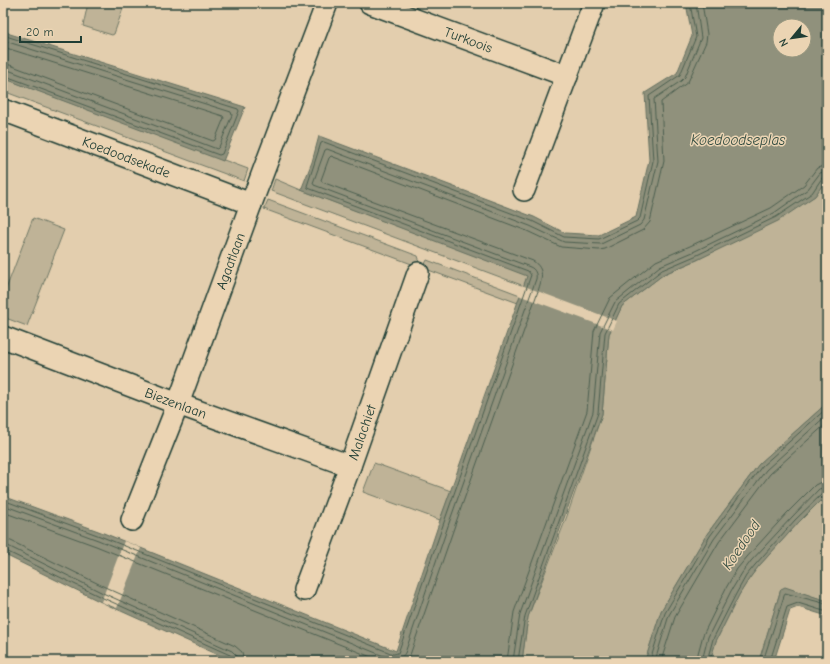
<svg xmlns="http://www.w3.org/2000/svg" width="830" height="664" viewBox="0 0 830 664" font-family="'Comic Neue',sans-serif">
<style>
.green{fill:#bfb397;stroke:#6f7866}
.water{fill:#90917b;stroke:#636f5f;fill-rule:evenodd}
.pier{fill:#e3ceae}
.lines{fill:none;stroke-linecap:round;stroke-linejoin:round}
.shore{stroke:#4c5f50;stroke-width:1}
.minor-casing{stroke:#1f3d34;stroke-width:24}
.minor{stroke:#ebd4b3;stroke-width:21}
.labels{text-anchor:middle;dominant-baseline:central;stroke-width:3;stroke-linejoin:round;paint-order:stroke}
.street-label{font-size:14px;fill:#1f3d34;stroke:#ebd4b3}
.water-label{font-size:15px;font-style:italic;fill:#304a3f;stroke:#ebd4b3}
</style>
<rect width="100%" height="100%" fill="#e3ceae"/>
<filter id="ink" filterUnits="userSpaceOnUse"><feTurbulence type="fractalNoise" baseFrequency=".025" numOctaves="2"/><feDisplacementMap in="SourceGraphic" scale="8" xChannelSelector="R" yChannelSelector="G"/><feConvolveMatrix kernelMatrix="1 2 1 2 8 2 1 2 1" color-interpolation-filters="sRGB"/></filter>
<g filter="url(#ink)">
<!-- green -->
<path class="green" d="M88,3H125L114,34L112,35L83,26Z
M3,78L248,169L244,181L3,91Z
M827,178V403L759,464L707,534L661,611L645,661H522L528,617L567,516L602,414L609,334L622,306L664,274L697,260L815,196Z
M275,179L301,190L528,275L524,286L271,191Z
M268,200L418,256L419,259L417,266L264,209Z
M33,218L64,230L27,326L3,317V297Z
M427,260L520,295L518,303L423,268Z
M374,463L451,491L440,520L363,492Z
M827,494V601L785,588L781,589L759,661H710L716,641L739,595L749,579L758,567L798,523Z"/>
<!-- water -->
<path class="water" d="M686,3H827V178L815,196L778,221L697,260L664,274L622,306L609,334L602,414L528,617L522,661H232L101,602L3,554V496L101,532L396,651L440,520L527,276L301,190L312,162L319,136L534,217L565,233L599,235L636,217L649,160L645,93L677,73L692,36ZM780,26H804V50H780Z
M3,29L10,34L245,107L223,161L3,78Z
M827,403V494L798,523L758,567L749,579L739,595L716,641L710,661H645L661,611L707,534L759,464Z
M785,587L827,601V616L798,607L790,610L774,661H759L781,589Z"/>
<!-- pier -->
<path class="pier" d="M522,285L524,286L617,321L613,330L518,295Z
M124,541L141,548L117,608L101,602Z"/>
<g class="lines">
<!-- shore -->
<path class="shore" d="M3,33L9,37L238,109L239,111L222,154L219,155L3,75
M3,40L8,42L231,112L232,115L219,147L217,149L8,70H3
M3,47L223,116L224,118L215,140L213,141L10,65L3,64
M3,500L100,536L393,654L398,653L531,275L528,271L308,188L307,186L321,143L324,142L532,221L564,237L599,239L637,221L640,218L653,161L649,96L680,75L696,37L690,3
M3,505L98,540L391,659C397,660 402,658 405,653L449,523L536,279C537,274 535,269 530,267L314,185L313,183L325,150L327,149L530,226L564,242L601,244L640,225L644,220L658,161L654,99L681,81L685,77L701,38L696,3
M3,512L96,546L381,661
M3,539L11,541L107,588L235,646L242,652L244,661
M3,545L8,546L105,594L232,651L236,655L238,661
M3,550L6,551L103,598L230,655L232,658L233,661
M406,661L410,655L455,525L538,291C542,279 545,269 533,261L322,182L321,180L329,158L331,156L527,231L561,247L599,250L605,249L643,230L650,222L664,161L661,102L688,82L706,42L707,34L702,3
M507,661L514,612L587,411L594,331L610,298L656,261L690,246L771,208L804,185L817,168L827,165
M513,661L520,614L593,412L600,332L615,302L660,266L693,252L774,213L808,189L820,173L827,171
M518,661L525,616L598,413L605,333L619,304L662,270L695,256L776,217L812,193L822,178L827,176
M650,661L665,613L710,536L762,466L827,408
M655,661L669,615L714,539L766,470L827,415
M661,661L675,617L719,542L770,474L827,423
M696,661L703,635L726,588L737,569L747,557L787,513L815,485L821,482L827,481
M702,661L708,637L731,591L742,573L751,561L792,517L819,489L827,487
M707,661L713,639L736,594L746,576L755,565L795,520L823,493L827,492
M763,661L785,593L827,604
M770,661L787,607L798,603L827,612"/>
<defs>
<g id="minor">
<path id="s1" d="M370,3L567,76"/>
<path id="s2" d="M3,110L251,204"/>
<path d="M524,190L594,3"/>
<path id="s3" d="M3,337L178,404L350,466"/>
<path id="s4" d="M132,520L178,404L251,204L327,3"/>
<path id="s5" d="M304,590L350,466L418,273"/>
</g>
</defs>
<!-- minor casing -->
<use href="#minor" class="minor-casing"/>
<!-- minor -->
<use href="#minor" class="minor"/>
</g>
</g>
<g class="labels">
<!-- street labels -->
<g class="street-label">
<text stroke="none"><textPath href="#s1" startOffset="105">Turkoois</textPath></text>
<text stroke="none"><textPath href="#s2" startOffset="132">Koedoodsekade</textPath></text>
<text stroke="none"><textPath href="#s4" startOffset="277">Agaatlaan</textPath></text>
<text stroke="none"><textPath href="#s3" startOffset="185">Biezenlaan</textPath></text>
<text stroke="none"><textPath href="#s5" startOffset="168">Malachiet</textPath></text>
</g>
<!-- water labels -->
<g class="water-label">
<text x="738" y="140">Koedoodseplas</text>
<text transform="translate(741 545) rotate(-56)">Koedood</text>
</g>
</g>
<!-- margin -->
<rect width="830" height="664" fill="none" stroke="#ebd4b3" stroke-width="16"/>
<rect x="8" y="8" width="814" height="648" fill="none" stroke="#1f3d34" stroke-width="1.5" filter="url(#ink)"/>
<!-- north arrow -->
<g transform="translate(792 38) rotate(241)"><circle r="19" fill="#ebd4b3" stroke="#999880"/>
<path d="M0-3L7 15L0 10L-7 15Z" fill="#1f3d34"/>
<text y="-6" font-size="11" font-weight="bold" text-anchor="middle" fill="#1f3d34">N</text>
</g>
<!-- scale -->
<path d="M20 36v6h61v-6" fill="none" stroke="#1f3d34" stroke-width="2"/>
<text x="26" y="36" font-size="12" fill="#1f3d34" stroke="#ebd4b3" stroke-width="3" paint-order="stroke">20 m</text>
</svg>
